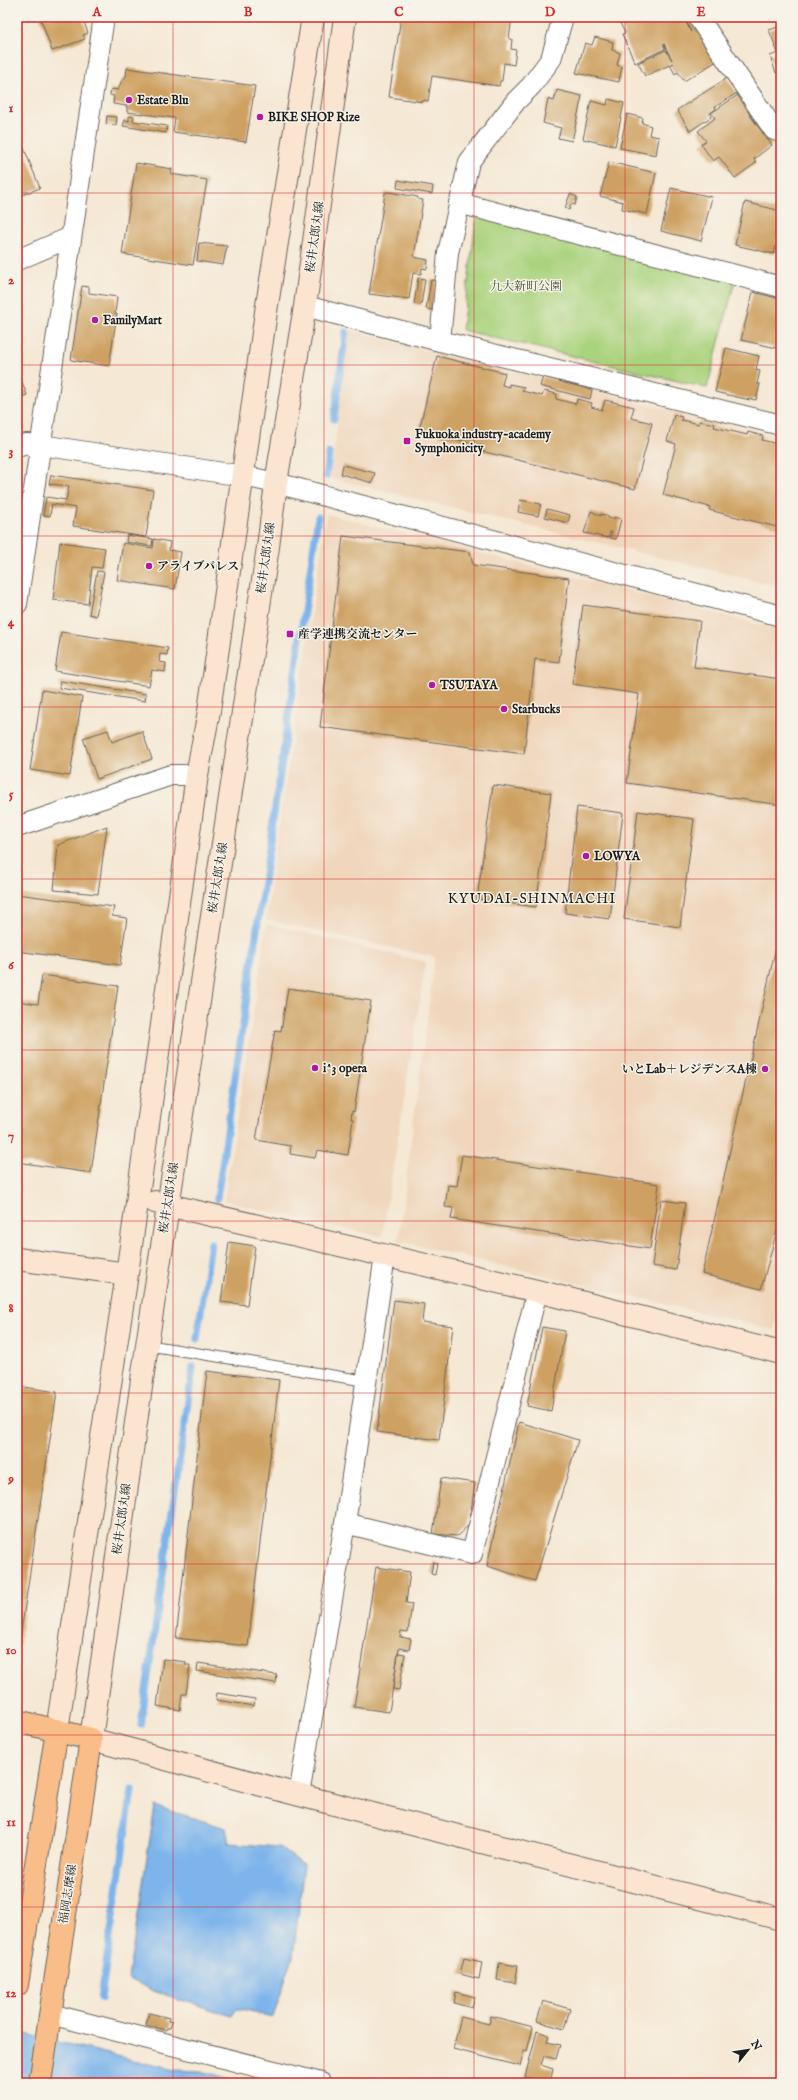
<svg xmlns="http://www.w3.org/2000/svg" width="798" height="2100" viewBox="0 0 798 2100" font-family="'IM FELL English','Noto Serif JP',serif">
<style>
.built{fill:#f0d6bc}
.green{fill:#aad37e;stroke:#63784d}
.water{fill:#7bb4eb;stroke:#4c6884}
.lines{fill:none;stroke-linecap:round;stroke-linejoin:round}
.stream{stroke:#7bb4eb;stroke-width:7}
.building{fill:#cea162}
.lane-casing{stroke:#68635c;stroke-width:12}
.street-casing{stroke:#68635c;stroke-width:22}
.secondary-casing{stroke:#68635c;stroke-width:24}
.primary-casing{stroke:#68635c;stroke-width:24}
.lane{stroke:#fff;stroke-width:10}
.street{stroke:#fff;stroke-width:20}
.secondary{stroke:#fce5d0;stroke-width:22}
.primary{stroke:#f8bd89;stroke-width:22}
.grid{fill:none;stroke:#d62828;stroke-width:1;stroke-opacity:0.55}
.poi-dot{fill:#b5179e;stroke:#f7f3e8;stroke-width:1.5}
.labels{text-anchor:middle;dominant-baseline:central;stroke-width:3;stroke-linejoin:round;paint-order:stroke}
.poi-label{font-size:12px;font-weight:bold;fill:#1c1c1c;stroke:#f7f3e8;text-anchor:start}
.street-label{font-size:12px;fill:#1c1c1c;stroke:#f7f3e8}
.park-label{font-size:12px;fill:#475339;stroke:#f7f3e8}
.quarter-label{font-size:14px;letter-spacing:1px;fill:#1c1c1c;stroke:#f7f3e8}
.neatline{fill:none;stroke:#d62828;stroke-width:1.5}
.grid-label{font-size:13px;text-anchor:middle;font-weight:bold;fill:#d62828}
</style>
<rect width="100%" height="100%" fill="#f7f3e8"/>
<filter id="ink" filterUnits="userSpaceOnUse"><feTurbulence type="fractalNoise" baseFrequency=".025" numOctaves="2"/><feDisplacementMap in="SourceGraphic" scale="8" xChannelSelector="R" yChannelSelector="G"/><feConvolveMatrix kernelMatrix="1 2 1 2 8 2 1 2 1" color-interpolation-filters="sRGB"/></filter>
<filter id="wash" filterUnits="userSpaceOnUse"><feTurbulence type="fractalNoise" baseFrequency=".012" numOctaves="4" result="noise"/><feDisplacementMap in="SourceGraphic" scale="16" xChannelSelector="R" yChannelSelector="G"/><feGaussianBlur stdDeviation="0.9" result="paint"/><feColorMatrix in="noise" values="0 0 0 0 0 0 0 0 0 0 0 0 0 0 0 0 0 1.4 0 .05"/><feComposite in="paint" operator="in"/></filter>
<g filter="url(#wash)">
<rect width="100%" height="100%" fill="#f5e8d4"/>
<!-- built -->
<path class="built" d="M350,330L781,438V587L330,478Z
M327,514L781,630V1303L774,1330L398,1241L435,957L266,920L272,872Z
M267,924L426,962L382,1237L224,1201Z"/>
<!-- green -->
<path class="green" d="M481,215L735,281L707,388L462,330L476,219Z"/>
<!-- water -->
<path class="water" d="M155,1806L226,1828L229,1843L279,1847L304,1865L293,1957L273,2017L236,2009L232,2016L153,1991L128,1978Z
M17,2032L175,2070L201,2071L247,2083H17Z"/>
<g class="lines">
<!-- stream -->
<path class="stream" d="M334,419L346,332
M326,476L329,453
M217,1199L318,517
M197,1339L211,1243
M141,1725L193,1367
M101,1998L132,1790"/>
</g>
<g id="blocks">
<!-- building -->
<path class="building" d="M40,17H82L88,33L83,35L85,39L52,51Z
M401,17H512L509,39H512L511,49L516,50L514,65L504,63L502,81H500L499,86L432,76L428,101L424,100L423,102L389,97Z
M617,17H669L671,20L684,18L691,32L686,21H699L722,58L684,81L678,72L675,74L670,65L674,63L645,76L638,63L666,50L672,60L664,44L665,49L635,63L622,34L625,33Z
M781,26V71L776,73L770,56L778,53L769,30Z
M595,37L613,42L612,50L620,53L617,65L622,67L619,82L576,73L585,43L592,45Z
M127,68L255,86L246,142L173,132L175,118L127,112V106L113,104L114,96L110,95L111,89L118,90L121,82L126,76Z
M727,78L737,93L715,107L716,109L709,114L711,117L690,131L677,110Z
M557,90L582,96L572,141L558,138L561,128L543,123L548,99L554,101Z
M738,95L749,109L747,110L751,117L772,145L754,159L756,163L735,178L719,157L713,161L701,144L706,141L698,131L715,118L711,113Z
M608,99L624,103L615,146L583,139L591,101L607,105Z
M627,114L643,118L642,123L651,126L649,135L659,137L656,155L620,148Z
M107,116L117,117L116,125L106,124Z
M129,116L134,117L133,121L167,126L166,133L123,126L125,120L129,121Z
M17,131L40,188L17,197Z
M609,162L656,173L647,214L622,209L623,202L600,196Z
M136,163L172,169L171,174L207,180L193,265L122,254Z
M398,180L433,186L432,194L397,188Z
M671,188L712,197L701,241L661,231Z
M388,192L418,197V199L423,200L414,257L428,260L427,269L422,268L421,274L413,273L409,299L369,294L385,193Z
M570,194L577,197L575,205L571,204L569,210L565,208Z
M745,202L781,211V226L774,254L735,245Z
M199,243L227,246L223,265L197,261Z
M418,278L425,279L421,305L414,304Z
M431,280L437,281L432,310L426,309Z
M82,286L89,287V293L117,297L115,314H117L109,366L71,360Z
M753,292L781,299V349L741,340Z
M726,348L759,356L756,370L760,371L757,384H760L756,400L751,399L750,400L715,392Z
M437,356L505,373L502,385L509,387V384L524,387L522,391L542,396L544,391L557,394L556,399L576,404L577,399L592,403L591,407L602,410L605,400L634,407L631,418L652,423L635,489L481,451L483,446L419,430Z
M17,369L27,395L17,399Z
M543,377L592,390L590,399L540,386Z
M674,415L682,417L681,420L699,424V421L715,424L714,427L747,435L748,432L763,436L762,440L781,445V528L709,510L710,507L663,495L676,444L667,441Z
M343,465L375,473L372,483L341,474Z
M51,475L153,490L146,537L73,526L76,508L52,504L50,516L43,515L46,497L66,500L69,486L49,484Z
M520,500L541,504L538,516L518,512Z
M547,509L570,515L568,523L545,517Z
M591,511L601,516V514L608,516V518L614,519V517L621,519L616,539L610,538L612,532H610L608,538L584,533Z
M127,535L153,539L152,546L126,542Z
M343,536L470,552L473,565L569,578L559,662L535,659L524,754L320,727Z
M154,539L170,542L169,550L181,552L175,589L117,580L123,543L153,548Z
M60,542L105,548L102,568L92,567L88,604L53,600Z
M97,571L104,572L96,616L89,614Z
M583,605L700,621L694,667L781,679V805L627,783L639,694L572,684Z
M61,632L168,648L167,655L160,654L159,662L166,663L165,672L152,670L149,686L55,671Z
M60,681L146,694L145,701L59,688Z
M42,690L82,697L70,776L30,770Z
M108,730L112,742L142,731L152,759L97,779L83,738Z
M493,785L551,793L536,907L477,899Z
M577,807L623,813L610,919L565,913Z
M638,811L694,819L680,927L624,919Z
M107,826L98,894L54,890L58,845Z
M17,894L114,907L112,916L127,918L120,965L17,951Z
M781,925V1216L761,1289L702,1274Z
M42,975L118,986L91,1173L17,1162V1001L38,1004Z
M288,988L371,1001L354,1112L352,1111L351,1119H353L348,1155L317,1150L315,1158L290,1154L291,1146L256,1140L275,1030L281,1031Z
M462,1155L659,1184L650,1249L451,1219L453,1208L445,1207L448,1185L457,1186Z
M661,1200L685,1203L676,1270L652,1266Z
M229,1242L255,1246L247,1305L221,1302Z
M394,1300L424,1304L422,1322L453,1326L439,1440L377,1432Z
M542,1327L565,1331L551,1411L527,1406Z
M207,1371L279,1380L248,1646L176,1638Z
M17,1386L57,1392L18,1652H17Z
M519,1422L578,1440L535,1581L487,1566Z
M441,1478L475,1483L469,1525L457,1536L433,1534Z
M433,1562L437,1563L435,1575L431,1574Z
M376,1567L410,1572L406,1603L412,1604L408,1632L401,1631L400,1637L411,1639L409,1650L399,1648L389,1712L354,1707Z
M398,1653L405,1654L399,1690L393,1689Z
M163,1659L186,1662L185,1665H190L186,1694H182L180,1710L157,1706Z
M198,1663L277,1675L276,1683L197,1671Z
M217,1693L255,1699L254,1706L216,1700Z
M464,1958L482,1962L479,1979L460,1974Z
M499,1963L518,1966L515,1983L497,1980Z
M456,1992L475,1997L472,2008L454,2003Z
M543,2001L570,2009L564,2029L537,2021Z
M149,2013L169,2018L168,2021L172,2022L170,2028H167L166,2030L146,2025Z
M491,2016L533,2027L527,2051L524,2050L520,2066L453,2049L461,2017L489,2024Z
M537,2031L549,2035L547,2042L560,2045L556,2059L544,2056L541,2065L553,2069L550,2083L525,2077Z"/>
</g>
</g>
<g filter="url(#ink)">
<use href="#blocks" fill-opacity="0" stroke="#68635c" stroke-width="1"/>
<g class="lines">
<defs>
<path id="lane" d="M147,1345L366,1381"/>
<path id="street" d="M698,17L774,130L781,132
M459,203L781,287
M17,260L71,237
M305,306L440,341L448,253L469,162L516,101L531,86L551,59L563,17
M440,341L781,425
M17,447L26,444L41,445L243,476L276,483L781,616
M17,604L104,17
M17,827L171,775H197
M385,1256L345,1523L472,1554L537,1291
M299,1795L345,1523
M50,2014L321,2083"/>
<path id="secondary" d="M345,17L305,306L276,483L268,547L147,1345L91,1739L299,1795L781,1919
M155,1202L537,1291L781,1353
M17,1259L127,1274
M57,1730L127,1274L197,775L209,711L267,305L313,17"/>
<path id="primary" d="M17,1721L91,1739L40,2083
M17,1985L57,1730"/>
</defs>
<!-- lane casing -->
<use href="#lane" class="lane-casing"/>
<!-- street casing -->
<use href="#street" class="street-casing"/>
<!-- secondary casing -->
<use href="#secondary" class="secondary-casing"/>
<!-- primary casing -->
<use href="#primary" class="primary-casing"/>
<!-- lane -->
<use href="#lane" class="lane"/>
<!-- street -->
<use href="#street" class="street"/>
<!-- secondary -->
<use href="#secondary" class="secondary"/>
<!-- primary -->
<use href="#primary" class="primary"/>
</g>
</g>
<!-- grid -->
<path class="grid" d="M173,17V2083M324,17V2083M474,17V2083M625,17V2083M17,193H781M17,365H781M17,536H781M17,707H781M17,879H781M17,1050H781M17,1221H781M17,1393H781M17,1564H781M17,1735H781M17,1907H781"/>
<!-- markers -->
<g class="poi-dot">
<circle cx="129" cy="100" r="4"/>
<circle cx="260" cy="117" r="4"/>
<circle cx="95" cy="320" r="4"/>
<rect x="403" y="437" width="8" height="8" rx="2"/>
<circle cx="149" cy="566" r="4"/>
<rect x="286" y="630" width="8" height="8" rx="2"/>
<circle cx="432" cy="685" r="4"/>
<circle cx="504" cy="709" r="4"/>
<circle cx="586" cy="856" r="4"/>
<circle cx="315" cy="1068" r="4"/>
<circle cx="765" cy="1069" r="4"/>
</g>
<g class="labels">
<!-- poi labels -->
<g class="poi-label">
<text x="137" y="100">Estate Blu</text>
<text x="268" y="117">BIKE SHOP Rize</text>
<text x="103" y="320">FamilyMart</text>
<text x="415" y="434">Fukuoka industry-academy<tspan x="415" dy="14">Symphonicity</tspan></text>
<text x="157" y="566">アライブパレス</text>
<text x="298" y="634">産学連携交流センター</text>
<text x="440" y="685">TSUTAYA</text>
<text x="512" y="709">Starbucks</text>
<text x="594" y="856">LOWYA</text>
<text x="323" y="1068">i^3 opera</text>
<text x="757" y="1069" text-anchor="end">いとLab＋レジデンスA棟</text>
</g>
<!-- street labels -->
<g class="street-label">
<text transform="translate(315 237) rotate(-82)">桜井太郎丸線</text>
<text transform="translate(266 558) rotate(-82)">桜井太郎丸線</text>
<text transform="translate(218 878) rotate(-81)">桜井太郎丸線</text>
<text transform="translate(169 1198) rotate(-81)">桜井太郎丸線</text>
<text transform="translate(122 1519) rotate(-82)">桜井太郎丸線</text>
<text transform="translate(68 1894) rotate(-81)">福岡志摩線</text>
</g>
<!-- park labels -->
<g class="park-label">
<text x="526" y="286">九大新町公園</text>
</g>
<!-- quarter labels -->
<g class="quarter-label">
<text x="532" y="899">KYUDAI-SHINMACHI</text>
</g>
</g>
<!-- margin -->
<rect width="798" height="2100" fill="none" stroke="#f7f3e8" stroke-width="44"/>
<!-- north arrow -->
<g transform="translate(748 2050) rotate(60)" stroke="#f7f3e8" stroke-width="3" paint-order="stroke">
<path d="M0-3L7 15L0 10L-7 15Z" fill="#1c1c1c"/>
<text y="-6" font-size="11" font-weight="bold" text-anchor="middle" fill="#1c1c1c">N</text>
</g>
<rect x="22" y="22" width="754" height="2056" class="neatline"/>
<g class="grid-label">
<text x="97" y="16">A</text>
<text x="248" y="16">B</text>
<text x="399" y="16">C</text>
<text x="550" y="16">D</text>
<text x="701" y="16">E</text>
<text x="11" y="112">1</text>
<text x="11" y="284">2</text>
<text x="11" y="455">3</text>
<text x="11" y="626">4</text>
<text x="11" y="798">5</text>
<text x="11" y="969">6</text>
<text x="11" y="1140">7</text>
<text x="11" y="1312">8</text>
<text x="11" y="1483">9</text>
<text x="11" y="1654">10</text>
<text x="11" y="1826">11</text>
<text x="11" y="1997">12</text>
</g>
</svg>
